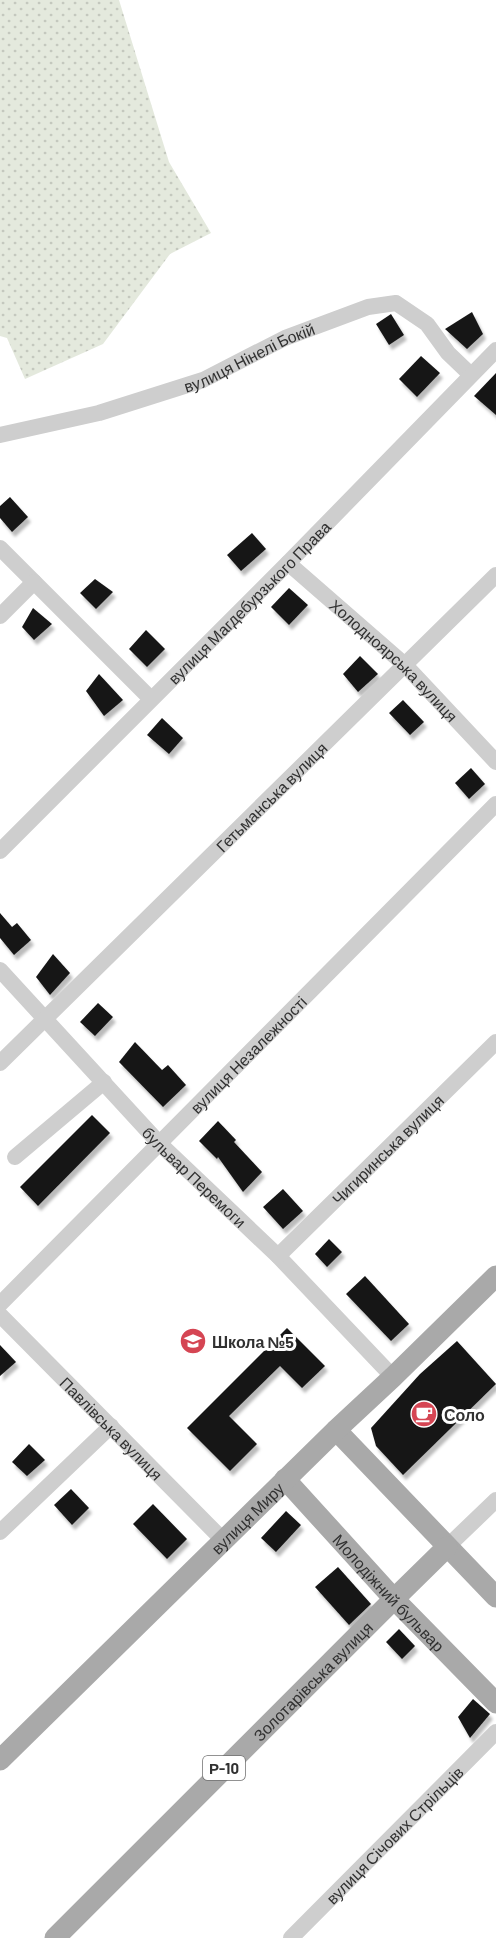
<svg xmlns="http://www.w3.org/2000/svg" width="496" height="1938" viewBox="0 0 496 1938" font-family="Barlow,sans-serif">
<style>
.grass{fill:url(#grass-dots)}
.building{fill:#181818;filter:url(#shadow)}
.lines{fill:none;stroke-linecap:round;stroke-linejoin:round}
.minor{stroke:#cecece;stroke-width:16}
.major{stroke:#a9a9a9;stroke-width:21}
.labels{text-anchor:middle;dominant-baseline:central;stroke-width:6;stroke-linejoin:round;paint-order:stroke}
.shield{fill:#fff;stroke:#6f6f6f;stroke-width:1.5}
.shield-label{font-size:15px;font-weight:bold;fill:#313131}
.street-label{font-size:16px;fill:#313131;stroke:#fff}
.poi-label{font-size:16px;font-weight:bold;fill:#313131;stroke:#fff;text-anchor:start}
</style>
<defs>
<pattern id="grass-dots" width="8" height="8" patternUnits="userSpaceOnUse" patternTransform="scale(1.5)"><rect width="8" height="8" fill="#e4e9dd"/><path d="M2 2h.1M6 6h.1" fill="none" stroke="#c4c8be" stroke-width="1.8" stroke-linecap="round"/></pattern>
<filter id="shadow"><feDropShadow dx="3" dy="5" stdDeviation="1.5" flood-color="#0004"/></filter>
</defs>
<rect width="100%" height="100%" fill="#fff"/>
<!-- grass -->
<path class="grass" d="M0,0H119L169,162L211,233L170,254L103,344L25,379L7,338L0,336Z"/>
<!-- building -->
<path class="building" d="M472,312L483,334L467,349L445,329Z
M391,314L404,335L389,345L376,324Z
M421,356L440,373L417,397L399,379Z
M496,373V415L474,396Z
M10,497L28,517L12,532L0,518V506Z
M252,533L266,549L241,571L227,555Z
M95,579L113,592L96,609L80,593Z
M289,588L308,605L289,625L271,607Z
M33,608L52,624L34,640L22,627Z
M146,630L165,649L147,667L129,649Z
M360,656L378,674L358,692L343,674Z
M99,674L123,700L104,716L86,691Z
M403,700L424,722L410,735L389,713Z
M162,718L183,738L169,754L147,735Z
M471,768L485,784L469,799L455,783Z
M0,913L12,927L17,923L31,940L14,955L0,938Z
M53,954L70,973L50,995L36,977Z
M98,1003L113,1017L95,1036L80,1022Z
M135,1042L162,1070L168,1065L186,1085L163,1107L119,1062Z
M92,1115L110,1133L38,1206L20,1187Z
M218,1121L236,1140L234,1142L262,1172L243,1192L218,1157L217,1159L199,1141Z
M283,1189L303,1211L283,1229L263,1207Z
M329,1239L342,1252L327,1267L315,1254Z
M365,1276L409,1324L391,1341L346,1294Z
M287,1328L325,1366L302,1388L280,1366L229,1416L257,1444L230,1471L187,1428Z
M457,1341L496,1384L403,1475L376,1446L371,1428L420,1374Z
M0,1345L16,1362L0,1376Z
M29,1444L45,1460L27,1476L12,1462Z
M71,1489L89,1508L72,1525L54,1505Z
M153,1504L187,1539L167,1559L133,1524Z
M286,1511L301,1525L276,1552L261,1538Z
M338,1567L371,1604L349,1625L315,1587Z
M399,1629L415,1646L402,1659L386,1642Z
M473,1699L490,1714L470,1738L458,1717Z"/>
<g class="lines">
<!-- minor -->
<g class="minor">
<path id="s1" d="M0,435L99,413L203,380L285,338L368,307L396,303L427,324L448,353L471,375"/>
<path d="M0,548L151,699"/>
<path id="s2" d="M288,563L405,665L496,762"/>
<path d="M0,616L34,582"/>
<path id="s3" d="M0,851L288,563L496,350"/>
<path id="s4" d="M0,970L159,1143L278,1256L393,1377"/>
<path id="s5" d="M0,1063L496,575"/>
<path d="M15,1157L104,1082"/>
<path id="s6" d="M278,1256L496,1042"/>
<path id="s7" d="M0,1304L496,804"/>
<path id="s8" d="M0,1315L223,1540"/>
<path d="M0,1532L111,1426"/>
<path d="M447,1547L496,1500"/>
<path id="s9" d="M291,1938L496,1732"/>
</g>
<!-- major -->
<g class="major">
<path d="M336,1430L496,1597"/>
<path id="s10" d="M285,1479L394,1599L496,1703"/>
<path id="s11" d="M0,1760L336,1430L393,1377L496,1276"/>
<path id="s12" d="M55,1938L394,1599L447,1547"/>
</g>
</g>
<!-- icons -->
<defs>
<symbol id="school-disc" viewBox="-11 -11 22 22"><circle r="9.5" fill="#d54553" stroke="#fff"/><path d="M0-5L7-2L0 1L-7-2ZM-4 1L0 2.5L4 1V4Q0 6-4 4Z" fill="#fff"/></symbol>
<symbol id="cafe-disc" viewBox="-11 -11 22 22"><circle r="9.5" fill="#d54553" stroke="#fff"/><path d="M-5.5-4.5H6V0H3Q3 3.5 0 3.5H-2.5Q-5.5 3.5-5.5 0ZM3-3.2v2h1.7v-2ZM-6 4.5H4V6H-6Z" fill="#fff"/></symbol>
</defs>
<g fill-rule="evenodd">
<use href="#school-disc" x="178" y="1326" width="30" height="30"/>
<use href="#cafe-disc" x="409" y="1399" width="30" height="30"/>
</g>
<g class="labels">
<!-- shield labels -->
<rect class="shield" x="203" y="1756" width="42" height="24" rx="4.5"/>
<g class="shield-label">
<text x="224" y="1768">Р-10</text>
</g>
<!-- street labels -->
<g class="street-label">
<text stroke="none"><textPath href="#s1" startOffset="262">вулиця Нінелі Бокій</textPath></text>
<text stroke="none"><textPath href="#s3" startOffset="352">вулиця Магдебурзького Права</textPath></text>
<text stroke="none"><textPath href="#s2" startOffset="144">Холодноярська вулиця</textPath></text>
<text stroke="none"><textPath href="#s5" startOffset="380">Гетьманська вулиця</textPath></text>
<text stroke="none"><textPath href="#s7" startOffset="352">вулиця Незалежності</textPath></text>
<text stroke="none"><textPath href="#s6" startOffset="153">Чигиринська вулиця</textPath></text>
<text stroke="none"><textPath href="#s4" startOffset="284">бульвар Перемоги</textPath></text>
<text stroke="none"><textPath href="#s8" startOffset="159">Павлівська вулиця</textPath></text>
<text stroke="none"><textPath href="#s11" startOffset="346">вулиця Миру</textPath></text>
<text stroke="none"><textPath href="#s10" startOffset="154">Молодіжний бульвар</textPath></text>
<text stroke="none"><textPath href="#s12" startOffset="364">Золотарівська вулиця</textPath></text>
<text stroke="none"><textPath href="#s9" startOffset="146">вулиця Січових Стрільців</textPath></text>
</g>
<!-- poi labels -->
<g class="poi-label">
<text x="212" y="1341">Школа №5</text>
<text x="444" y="1414">Соло</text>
</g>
</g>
</svg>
